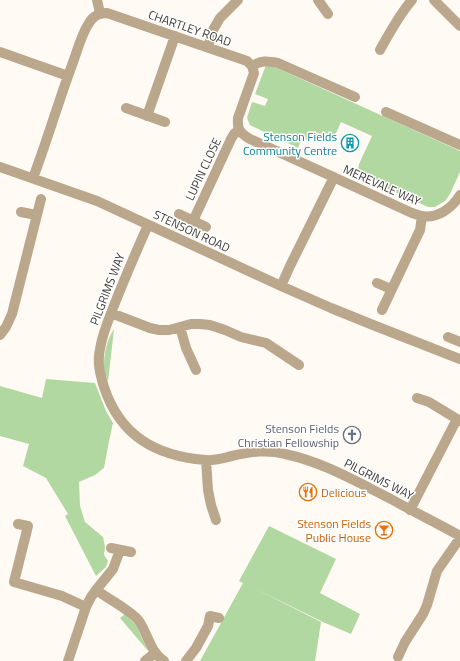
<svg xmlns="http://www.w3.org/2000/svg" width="460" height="661" viewBox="0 0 460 661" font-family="'Titillium Web',sans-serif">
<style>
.green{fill:#b1d8a0}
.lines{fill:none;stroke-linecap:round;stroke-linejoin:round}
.minor{stroke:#baa78c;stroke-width:10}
.labels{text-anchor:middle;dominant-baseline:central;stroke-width:3;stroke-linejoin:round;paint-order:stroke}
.street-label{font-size:12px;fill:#3b3937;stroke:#fff}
.culture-label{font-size:12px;fill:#0d838f;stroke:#fff;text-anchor:end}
.worship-label{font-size:12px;fill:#5b616d;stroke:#fff;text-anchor:end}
.food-label{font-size:12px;fill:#c56008;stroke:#fff;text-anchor:start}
</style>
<rect width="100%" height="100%" fill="#fffaf4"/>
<!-- green -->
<path class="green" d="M266,65L277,68L460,151V172L450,194L445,201L435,207H428L357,175L359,164L372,136L341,122L333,140L314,132L310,141L302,138L298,148L250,125L247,118L252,102L265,106L268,99L255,94Z
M114,329L108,382C107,377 104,372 104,366C104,353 107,339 114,329Z
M46,379L95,383L106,411L113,423L109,441L104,468L95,475L79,482L80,506L85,522L103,537L105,547L104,555L108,561L106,567L96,576L65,516L68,514L46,478L23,466L29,444L0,436V386L42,398Z
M269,526L336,559L320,593L360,614L351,634L323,622L248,585L321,622L315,661H200L243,583L239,581Z
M125,614L136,625L148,651L120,618Z"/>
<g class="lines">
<!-- minor -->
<path class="minor" d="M97,0L100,13
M318,0L328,14
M434,0L460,26
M208,47L213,30L220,18L238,0
M380,50C390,32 399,15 412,0
M0,52L68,76
M252,66C262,60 267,61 278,63L355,97
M126,108L165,122
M386,112L460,145
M147,116L175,36
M0,167L97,201L281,286L331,308L373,325L460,359
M33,178C47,141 58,103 72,65C77,52 81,35 89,23C93,16 99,13 107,13L247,61L252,66L254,73L238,118C237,130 240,133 250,139L412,213C415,214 418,215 421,216C438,219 452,208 460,195
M21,212L36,215
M179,214L206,227
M193,221L231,139L234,134L239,130
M148,225C136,252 124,280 113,308C108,321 102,335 100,349C97,362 100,374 104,387C120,436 156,456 205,460C214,461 223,458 232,456C250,452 267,449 285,454C323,462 357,482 391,499C414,512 437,523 460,536
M377,283L391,289
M281,286L290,266L334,177
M382,310L420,230L422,216
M111,313L150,328L159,330H169L191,324H200L210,325L225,330L241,337L266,343L299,365
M180,327L186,348L196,370
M0,335L6,327L12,314L41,199
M448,337L460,342
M417,398L429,402L457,419
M206,460L208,490L211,505L216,520
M410,510L457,419L460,421
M18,524L28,526L14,582L62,596L86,607
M111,548L131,552
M96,590C107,598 132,611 139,621C148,634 150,652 164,661
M398,657L405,642L423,614L427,605L437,571L460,538
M68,661L86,607L91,597L96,590L113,569L120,550
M145,661L155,653
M186,661L196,648L208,626L210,616L219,618"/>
</g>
<!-- icons -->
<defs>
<symbol id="building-ring" viewBox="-11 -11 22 22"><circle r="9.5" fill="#fff" stroke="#0f9aa8" stroke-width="1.5"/><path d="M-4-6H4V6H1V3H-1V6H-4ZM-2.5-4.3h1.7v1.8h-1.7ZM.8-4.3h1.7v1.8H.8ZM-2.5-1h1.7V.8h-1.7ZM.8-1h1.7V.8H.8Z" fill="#0f9aa8"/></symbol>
<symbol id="church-ring" viewBox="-11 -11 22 22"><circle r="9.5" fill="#fff" stroke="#6b7280" stroke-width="1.5"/><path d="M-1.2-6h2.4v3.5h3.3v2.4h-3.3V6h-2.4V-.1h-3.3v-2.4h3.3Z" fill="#6b7280"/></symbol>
<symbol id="restaurant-ring" viewBox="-11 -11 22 22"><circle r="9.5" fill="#fff" stroke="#e8710a" stroke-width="1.5"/><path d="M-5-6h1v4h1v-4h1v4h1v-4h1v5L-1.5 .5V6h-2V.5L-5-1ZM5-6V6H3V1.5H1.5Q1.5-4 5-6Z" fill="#e8710a"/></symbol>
<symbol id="bar-ring" viewBox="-11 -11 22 22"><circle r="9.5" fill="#fff" stroke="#e8710a" stroke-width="1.5"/><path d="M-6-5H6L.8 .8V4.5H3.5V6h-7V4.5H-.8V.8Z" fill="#e8710a"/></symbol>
</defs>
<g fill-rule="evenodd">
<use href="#building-ring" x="340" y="133" width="20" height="20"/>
<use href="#church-ring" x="342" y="425" width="20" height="20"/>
<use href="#restaurant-ring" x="298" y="482" width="20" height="20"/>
<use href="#bar-ring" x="374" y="520" width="20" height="20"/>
</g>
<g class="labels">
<!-- street labels -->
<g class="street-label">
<text transform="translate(190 28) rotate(19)">CHARTLEY ROAD</text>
<text transform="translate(203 169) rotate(-65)">LUPIN CLOSE</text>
<text transform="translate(382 185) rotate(24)">MEREVALE WAY</text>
<text transform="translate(192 231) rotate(25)">STENSON ROAD</text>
<text transform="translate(107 289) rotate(-69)">PILGRIMS WAY</text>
<text transform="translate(379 479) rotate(27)">PILGRIMS WAY</text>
</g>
<!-- culture labels -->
<g class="culture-label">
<text x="337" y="136">Stenson Fields<tspan x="337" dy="14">Community Centre</tspan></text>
</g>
<!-- worship labels -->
<g class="worship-label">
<text x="339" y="428">Stenson Fields<tspan x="339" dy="14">Christian Fellowship</tspan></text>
</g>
<!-- food labels -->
<g class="food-label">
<text x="321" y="492">Delicious</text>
<text x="371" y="523" text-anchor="end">Stenson Fields<tspan x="371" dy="14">Public House</tspan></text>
</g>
</g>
</svg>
